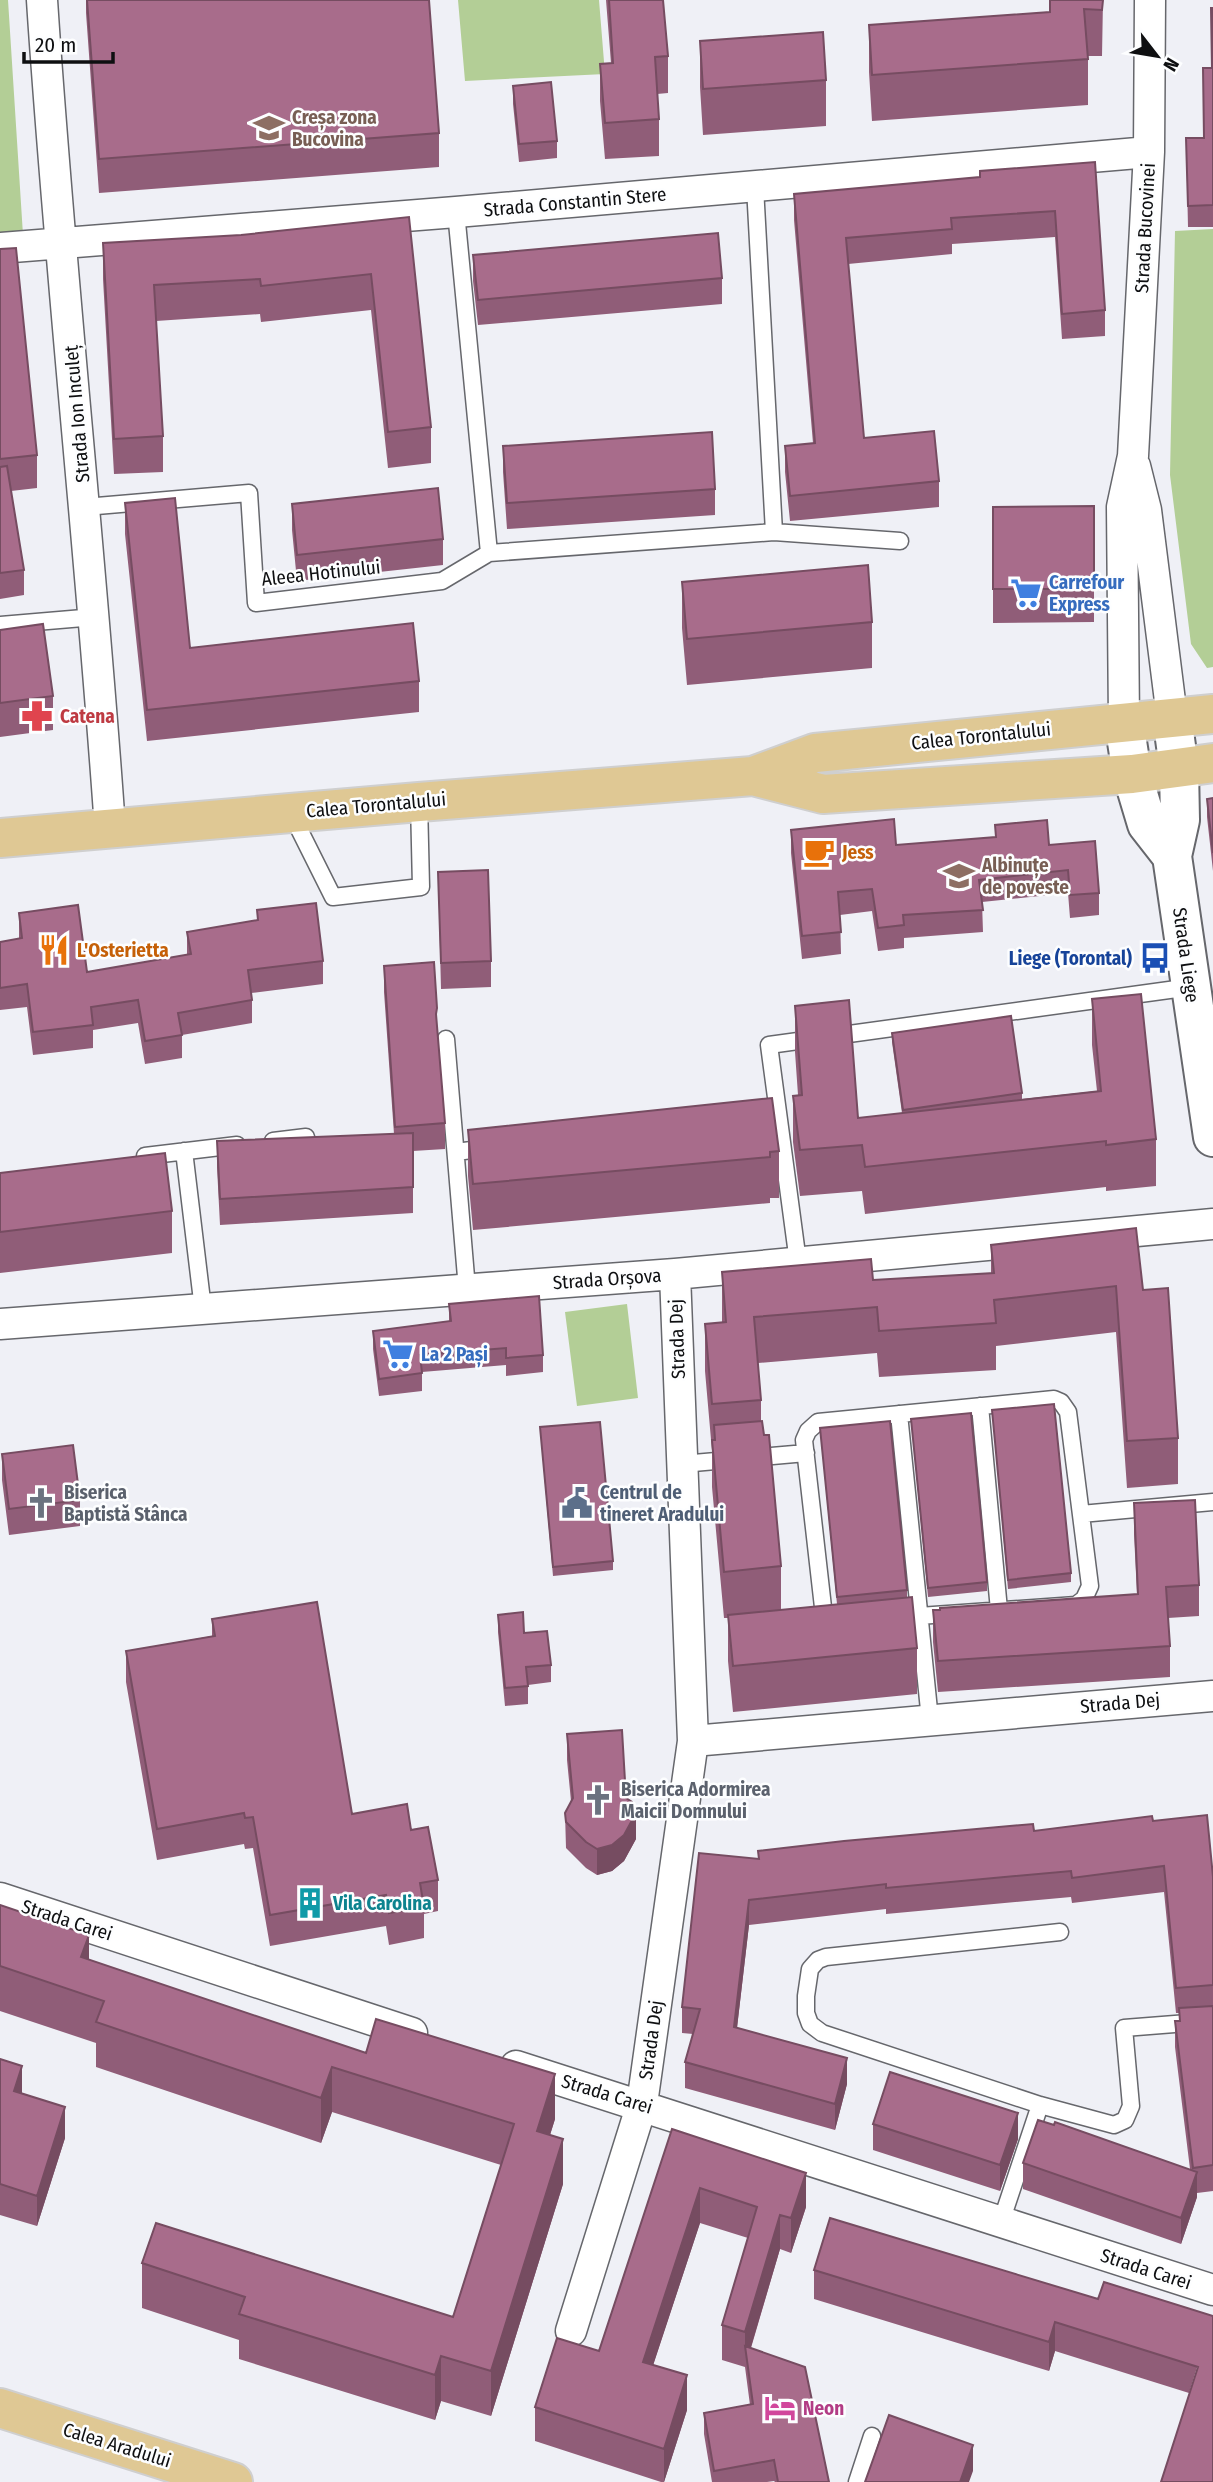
<svg xmlns="http://www.w3.org/2000/svg" width="1213" height="2482" viewBox="0 0 1213 2482" font-family="'Fira Sans Condensed',sans-serif">
<style>
.green{fill:#b3ce96}
.lines{fill:none;stroke-linecap:round;stroke-linejoin:round}
.lane-casing{stroke:#66676c;stroke-width:19}
.street-casing{stroke:#66676c;stroke-width:33}
.secondary-casing{stroke:#66676c;stroke-width:42}
.primary-casing{stroke:#cfcfcf;stroke-width:42}
.lane{stroke:#fff;stroke-width:16}
.street{stroke:#fff;stroke-width:30}
.secondary{stroke:#fff;stroke-width:38}
.primary{stroke:#dfc894;stroke-width:38}
.wall{fill:#905d78}
.shaded-wall{fill:#764c61}
.building{fill:#a86c8b;stroke:#764c61;stroke-width:2}
.labels{text-anchor:middle;dominant-baseline:central;stroke-width:5;stroke-linejoin:round;paint-order:stroke}
.education-label{font-size:19px;font-weight:bold;fill:#785e54;stroke:#fdfeff;text-anchor:start}
.street-label{font-size:19px;fill:#0e0f11;stroke:#fdfeff}
.shop-label{font-size:19px;font-weight:bold;fill:#366cbe;stroke:#fdfeff;text-anchor:start}
.health-label{font-size:19px;font-weight:bold;fill:#be3a42;stroke:#fdfeff;text-anchor:start}
.food-label{font-size:19px;font-weight:bold;fill:#c56008;stroke:#fdfeff;text-anchor:start}
.transit-label{font-size:19px;font-weight:bold;fill:#164399;stroke:#fdfeff;text-anchor:end}
.worship-label{font-size:19px;font-weight:bold;fill:#5b616d;stroke:#fdfeff;text-anchor:start}
.service-label{font-size:19px;font-weight:bold;fill:#4e5e75;stroke:#fdfeff;text-anchor:start}
.culture-label{font-size:19px;font-weight:bold;fill:#0d838f;stroke:#fdfeff;text-anchor:start}
.hotel-label{font-size:19px;font-weight:bold;fill:#b23c85;stroke:#fdfeff;text-anchor:start}
</style>
<rect width="100%" height="100%" fill="#eff0f6"/>
<!-- green -->
<path class="green" d="M0,0H8L23,235L0,236Z
M458,0H599L605,74L465,81Z
M1213,229V667L1207,668L1191,644L1170,475L1175,231Z
M627,1304L638,1398L577,1406L565,1312Z"/>
<g class="lines">
<defs>
<path id="lane" d="M456,212L489,553L774,532L755,187
M85,507L249,493L256,603L442,581L489,553
M774,532L900,541
M0,625L95,617
M292,815L333,897L421,887L419,802
M446,1039L467,1289
M273,1141L306,1137
M184,1151L203,1309
M456,1152L487,1148
M145,1156L237,1145
M798,1262L769,1045L1191,987
M1054,1399L1061,1402L1068,1412L1090,1586L1084,1599L1076,1605L834,1622L824,1616L804,1440L808,1431L818,1422Z
M980,1406L999,1610
M899,1414L930,1720
M682,1464L806,1453
M1081,1514L1213,1502
M1060,1932L826,1957L818,1960L810,1969L806,1996V2013L810,2024L822,2033L1040,2105L1114,2125L1125,2120L1131,2106L1124,2028L1213,2021
M1001,2222L1040,2105
M857,2482L872,2436"/>
<path id="street" d="M42,0C60,276 91,552 110,828
M0,248L456,212L1149,152
M1135,466L1146,510L1172,717
M1124,722L1122,507L1133,456L1149,152L1150,0
M0,1324L675,1274L1213,1224
M693,1741L1213,1696
M0,1898L412,2033
M516,2066L1213,2290
M571,2331L642,2104L693,1741L675,1274"/>
<path id="secondary" d="M1172,717L1179,768L1180,820L1172,856L1213,1137
M1124,722L1132,774L1147,824L1172,856"/>
<path id="primary" d="M753,776L823,794L1132,774L1213,763
M0,838L419,802L753,776L815,753L1213,714
M0,2408L233,2482"/>
</defs>
<!-- lane casing -->
<use href="#lane" class="lane-casing"/>
<!-- street casing -->
<use href="#street" class="street-casing"/>
<!-- secondary casing -->
<use href="#secondary" class="secondary-casing"/>
<!-- primary casing -->
<use href="#primary" class="primary-casing"/>
<!-- lane -->
<use href="#lane" class="lane"/>
<!-- street -->
<use href="#street" class="street"/>
<!-- secondary -->
<use href="#secondary" class="secondary"/>
<!-- primary -->
<use href="#primary" class="primary"/>
</g>
<!-- wall -->
<path class="wall" d="M86,0H429L439,133V167L99,193L86,13Z
M606,0H663L668,56V93L657,94L659,119V156L605,159L600,101V64L611,63Z
M1103,0L1102,56H1088V105L872,121L869,72V25L1050,12Z
M1213,8V227H1188L1186,138H1203L1211,68Z
M700,41L826,80V126L703,135L700,87Z
M513,86L557,141V158L519,162L513,104Z
M1095,162L1105,310V336L1062,339L1055,237L952,244V254L848,264L864,438L939,481V507L790,521L785,472V446L813,443L794,220V194L980,177Z
M409,217L431,427V463L388,468L371,310L261,322L260,314L156,321L163,436V472L114,474L103,279V243L241,235Z
M0,249L37,455V488L11,491L24,570V595L0,599Z
M473,255L722,278V304L478,325L473,281Z
M503,446L715,489V515L507,529L503,472Z
M125,503L190,648L419,681V712L147,741L125,534Z
M292,504L443,539V565L297,581L292,530Z
M1094,506V622L993,623V507Z
M682,582L872,622V668L687,685L682,628Z
M0,630L53,696V730L0,737Z
M1213,798V871L1207,817V799Z
M995,825L1049,845L1099,893V915L1070,918L1068,893L982,902L983,932L904,938V948L878,951L872,911L840,915L841,954L802,959L791,853V830L896,845L995,837Z
M438,872L491,961V987L441,989Z
M257,910L323,961V984L251,993L252,1000V1023L182,1035V1058L145,1064L138,1023L93,1030V1048L33,1055L27,1007L0,1010V942L19,939V913L87,972L187,955V932L257,920Z
M384,966L437,1034L445,1123V1149L413,1151V1213L220,1225L217,1167V1141L394,1134L384,992Z
M1092,999L1156,1139V1186L1106,1191V1187L865,1214L862,1191L800,1196L793,1142V1096L798,1095L795,1052V1006L858,1118L902,1113L892,1042V1033L1022,1093V1099L1097,1091L1092,1045Z
M468,1130L779,1151V1198H770V1203L473,1230L468,1176Z
M0,1173L172,1211V1253L0,1273Z
M991,1245L1143,1290L1178,1438V1484L1127,1488L1116,1332L996,1346V1370L879,1377L877,1353L758,1363L761,1400V1421L764,1435L781,1566V1610L837,1604L820,1428L907,1590V1598L917,1648V1694L733,1712L728,1661V1618H724L712,1487V1451L705,1371V1324L722,1323V1272L873,1280L991,1273Z
M449,1304L543,1355V1372L506,1376V1365L422,1372V1391L379,1396L373,1349V1331L449,1321Z
M992,1410L1071,1573V1582L1008,1589Z
M911,1419L987,1582V1591L928,1597Z
M540,1427L613,1561V1570L553,1576Z
M2,1454L80,1500V1526L9,1535L2,1480Z
M1134,1503L1199,1585V1616L1168,1618L1170,1646V1677L938,1692L933,1642V1610L1137,1594L1134,1534Z
M498,1615L524,1633L551,1665V1682L528,1685V1704L505,1706L498,1632Z
M212,1619L352,1814L411,1830L438,1880V1911L424,1914V1938L389,1945L386,1926L270,1946L253,1848L245,1849L244,1844L157,1860L126,1682V1651L212,1636Z
M567,1734L626,1798L636,1839L624,1861L612,1871L597,1875L586,1868L566,1848L565,1813L571,1801L567,1760Z
M1153,1821L1213,1877V2191L1197,2193V2197L1181,2244L1023,2189V2163L1190,2169L1175,2047V2021H1179V2013H1176L1164,1892L1072,1903L1071,1897L886,1914V1909L749,1925L737,2028L847,2084L835,2130L685,2088V2062L693,2034L682,2033V2007L758,1859V1851L1034,1831Z
M0,1905L89,1960L555,2119L550,2135L563,2184L491,2416L441,2401L435,2420L239,2359V2340L142,2308V2263L453,2317L501,2165L332,2112L321,2143L96,2067V2043L0,2011Z
M0,2059L22,2093L65,2138L37,2226L0,2215Z
M873,2124L1018,2139L1000,2191L873,2150Z
M672,2129L806,2207L791,2253L780,2249L751,2348L829,2482H775L774,2481L767,2482H712L704,2434V2413L750,2405L745,2367L722,2360V2325L748,2238L700,2223L653,2365L687,2410L664,2482H661L535,2441V2407L599,2351Z
M814,2270L1098,2299L1213,2316L1189,2393L1055,2351L1049,2371L814,2299Z"/>
<!-- shaded-wall -->
<path class="shaded-wall" d="M636,1813V1839L624,1861L612,1871L597,1875V1849Z
M749,1900V1925L734,2053V2027Z
M89,1935V1980L81,1957Z
M847,2058V2084L835,2130V2104Z
M22,2066V2097L14,2091Z
M332,2067V2112L321,2143V2098Z
M555,2074V2119L537,2176V2131Z
M65,2107V2138L37,2226V2196Z
M1018,2113V2139L1000,2191V2165Z
M563,2139V2184L491,2416V2371Z
M1197,2172V2197L1181,2244V2218Z
M806,2173V2207L791,2253V2218Z
M700,2188V2223L643,2396V2362Z
M780,2215V2249L747,2360L745,2346V2332Z
M1055,2322V2351L1049,2371V2342Z
M441,2356V2401L435,2420V2375Z
M687,2375V2410L664,2482V2449Z
M973,2445V2471L969,2482H960Z"/>
<!-- building -->
<path class="building" d="M87,0H429L439,133L99,159Z
M609,0H663L668,56L655,57L659,119L605,123L600,64L613,63Z
M1050,0H1103L1102,10L1084,9L1088,59L872,75L869,25L1050,12Z
M1211,8H1213V205L1188,206L1186,138H1204L1203,68H1212Z
M823,32L826,80L703,89L700,41Z
M551,82L557,141L519,144L513,86Z
M1095,162L1105,310L1062,314L1055,211L951,218L952,229L846,238L864,438L934,431L939,481L790,496L785,446L815,443L794,194L980,177V171Z
M409,217L431,427L388,432L371,274L261,286L260,279L154,285L163,436L114,439L103,243L241,235Z
M718,233L722,278L478,300L473,255Z
M16,248L37,455L0,459V249Z
M712,432L715,489L507,503L503,446Z
M7,466L24,570L0,573V467Z
M438,488L443,539L297,555L292,504Z
M175,498L190,648L413,623L419,681L147,710L125,503Z
M1094,506V589H993V507Z
M868,565L872,622L687,639L682,582Z
M43,624L53,696L0,703V630Z
M1213,798V853L1207,799Z
M894,819L896,845L996,837L995,825L1047,820L1049,845L1095,841L1099,893L1070,895L1068,870L979,880L983,910L903,915L904,925L878,928L872,889L838,892L841,932L802,936L791,830Z
M488,870L491,961L441,963L438,872Z
M316,903L323,961L248,970L252,1000L178,1013L182,1035L145,1041L138,1000L91,1007L93,1025L33,1032L27,984L0,988V942L22,938L19,913L78,905L87,972L191,954L187,932L258,920L257,910Z
M434,962L437,1008L436,1014L445,1123L395,1127L384,966Z
M1141,994L1156,1139L1106,1145V1141L865,1167L862,1145L800,1150L793,1096L802,1095L795,1006L849,1000L858,1118L1101,1091L1092,999Z
M1011,1016L1022,1093L903,1110L892,1033Z
M772,1098L779,1151L770,1152V1157L473,1184L468,1130Z
M413,1133V1187L220,1199L217,1141Z
M165,1153L172,1211L0,1232V1173Z
M1136,1228L1143,1290L1168,1288L1178,1438L1127,1441L1116,1286L994,1300L996,1323L879,1331L877,1307L754,1317L761,1400L712,1404L705,1324L726,1322L722,1272L871,1259L873,1280L994,1273L991,1245Z
M539,1296L543,1355L506,1358V1348L420,1355L422,1373L379,1379L373,1331L451,1321L449,1304Z
M1054,1404L1071,1573L1008,1580L992,1410Z
M971,1413L987,1582L928,1588L911,1419Z
M762,1421L764,1435H769L781,1566L724,1572L712,1440H715L714,1425Z
M890,1421L907,1590L837,1597L820,1428Z
M600,1422L613,1561L553,1567L540,1427Z
M73,1445L80,1500L9,1509L2,1454Z
M1195,1500L1199,1585L1166,1587L1170,1646L938,1661L933,1610H940V1608L1138,1594L1134,1503Z
M912,1597L917,1648L733,1666L728,1615Z
M317,1602L352,1814L407,1804L411,1830L428,1827L438,1880L420,1883L424,1907L389,1913L386,1895L270,1915L253,1817L245,1818L244,1813L157,1829L126,1651L215,1636L212,1619Z
M523,1612L524,1633L547,1631L551,1665L526,1667L528,1686L505,1688L498,1615Z
M622,1730L626,1798L632,1802L636,1813L624,1835L612,1845L597,1849L586,1842L566,1822L565,1813L573,1798L567,1734Z
M1207,1815L1213,1877V1985L1176,1988L1164,1866L1072,1878L1071,1871L886,1888V1884L749,1900L734,2027L847,2058L835,2104L685,2062L700,2009L682,2007L699,1853L759,1859L758,1851L844,1841L1033,1824L1034,1831L1152,1816L1153,1821Z
M0,1905L89,1935L81,1957L366,2053L376,2019L555,2074L537,2131L563,2139L491,2371L441,2356L435,2375L239,2314L245,2297L142,2263L156,2223L453,2317L514,2124L332,2067L321,2098L96,2022L104,2001L0,1966Z
M1213,2006V2165L1193,2168L1175,2021H1180L1179,2008Z
M0,2059L22,2066L14,2091L65,2107L37,2196L0,2184Z
M890,2072L1018,2113L1000,2165L873,2124Z
M1038,2120L1054,2125L1055,2122L1197,2172L1181,2218L1023,2163Z
M672,2129L806,2173L791,2218L780,2215L745,2332L722,2325L757,2207L700,2188L643,2362L687,2375L664,2449L535,2407L557,2338L599,2351Z
M830,2218L1098,2299L1104,2282L1213,2316V2482H1161L1198,2367L1055,2322L1049,2342L814,2270Z
M745,2346L805,2367L829,2482H778L774,2460L714,2471L704,2413L753,2404Z
M889,2415L973,2445L960,2482H865Z"/>
<!-- icons -->
<defs>
<symbol id="school-bare" viewBox="-9 -9 18 18"><path d="M0-5L7-2L0 1L-7-2ZM-4 1L0 2.5L4 1V4Q0 6-4 4Z" fill="#8d6e63" stroke="#fdfeff" stroke-width="2.5" paint-order="stroke"/></symbol>
<symbol id="supermarket-bare" viewBox="-9 -9 18 18"><path d="M-6-5.5h2.5l.6 2H6L4.5 2H-2.5L-4.4-4H-6ZM-1.5 3.2a1.3 1.3 0 1 0 .1 0ZM3 3.2a1.3 1.3 0 1 0 .1 0Z" fill="#3f7fe0" stroke="#fdfeff" stroke-width="2.5" paint-order="stroke"/></symbol>
<symbol id="pharmacy-bare" viewBox="-9 -9 18 18"><path d="M-2-6h4v4h4v4h-4v4h-4v-4h-4v-4h4Z" fill="#e0444e" stroke="#fdfeff" stroke-width="2.5" paint-order="stroke"/></symbol>
<symbol id="cafe-bare" viewBox="-9 -9 18 18"><path d="M-5.5-4.5H6V0H3Q3 3.5 0 3.5H-2.5Q-5.5 3.5-5.5 0ZM3-3.2v2h1.7v-2ZM-6 4.5H4V6H-6Z" fill="#e8710a" stroke="#fdfeff" stroke-width="2.5" paint-order="stroke"/></symbol>
<symbol id="restaurant-bare" viewBox="-9 -9 18 18"><path d="M-5-6h1v4h1v-4h1v4h1v-4h1v5L-1.5 .5V6h-2V.5L-5-1ZM5-6V6H3V1.5H1.5Q1.5-4 5-6Z" fill="#e8710a" stroke="#fdfeff" stroke-width="2.5" paint-order="stroke"/></symbol>
<symbol id="bus-bare" viewBox="-9 -9 18 18"><path d="M-5-6H5V4H4V6H2V4H-2V6H-4V4H-5ZM-3.5-4V0h7V-4ZM-3.5 1.2v1.5H-2V1.2ZM2 1.2v1.5H3.5V1.2Z" fill="#1a4fb4" stroke="#fdfeff" stroke-width="2.5" paint-order="stroke"/></symbol>
<symbol id="church-bare" viewBox="-9 -9 18 18"><path d="M-1.2-6h2.4v3.5h3.3v2.4h-3.3V6h-2.4V-.1h-3.3v-2.4h3.3Z" fill="#6b7280" stroke="#fdfeff" stroke-width="2.5" paint-order="stroke"/></symbol>
<symbol id="civic-bare" viewBox="-9 -9 18 18"><path d="M-.6-6.5H3V-4.5H.6V-3L4-1V1h2V6H-6V1h2V-1L-.6-3ZM-1.2 2.5V6h2.4V2.5Z" fill="#5c6f8a" stroke="#fdfeff" stroke-width="2.5" paint-order="stroke"/></symbol>
<symbol id="building-bare" viewBox="-9 -9 18 18"><path d="M-4-6H4V6H1V3H-1V6H-4ZM-2.5-4.3h1.7v1.8h-1.7ZM.8-4.3h1.7v1.8H.8ZM-2.5-1h1.7V.8h-1.7ZM.8-1h1.7V.8H.8Z" fill="#0f9aa8" stroke="#fdfeff" stroke-width="2.5" paint-order="stroke"/></symbol>
<symbol id="hotel-bare" viewBox="-9 -9 18 18"><path d="M-6-4.5h1.5V1H6V5H4.5V3h-9V5H-6ZM-4 0a1.8 1.8 0 1 1 3.6 0ZM.5 0V-2.5h3Q6-2.5 6 0Z" fill="#d1479c" stroke="#fdfeff" stroke-width="2.5" paint-order="stroke"/></symbol>
</defs>
<g fill-rule="evenodd">
<use href="#school-bare" x="247" y="106" width="44" height="44"/>
<use href="#supermarket-bare" x="1004" y="571" width="44" height="44"/>
<use href="#pharmacy-bare" x="15" y="694" width="44" height="44"/>
<use href="#cafe-bare" x="797" y="830" width="44" height="44"/>
<use href="#school-bare" x="937" y="854" width="44" height="44"/>
<use href="#restaurant-bare" x="32" y="928" width="44" height="44"/>
<use href="#bus-bare" x="1133" y="936" width="44" height="44"/>
<use href="#supermarket-bare" x="376" y="1332" width="44" height="44"/>
<use href="#church-bare" x="19" y="1481" width="44" height="44"/>
<use href="#civic-bare" x="555" y="1481" width="44" height="44"/>
<use href="#church-bare" x="576" y="1778" width="44" height="44"/>
<use href="#building-bare" x="288" y="1881" width="44" height="44"/>
<use href="#hotel-bare" x="758" y="2386" width="44" height="44"/>
</g>
<g class="labels">
<!-- education labels -->
<g class="education-label">
<text x="292" y="117">Creșa zona<tspan x="292" dy="22">Bucovina</tspan></text>
<text x="982" y="865">Albinuțe<tspan x="982" dy="22">de poveste</tspan></text>
</g>
<!-- street labels -->
<g class="street-label">
<text transform="translate(575 202) rotate(-5)">Strada Constantin Stere</text>
<text transform="translate(1145 228) rotate(-87)">Strada Bucovinei</text>
<text transform="translate(77 414) rotate(-95)">Strada Ion Inculeț</text>
<text transform="translate(321 573) rotate(-6)">Aleea Hotinului</text>
<text transform="translate(981 736) rotate(-6)">Calea Torontalului</text>
<text transform="translate(376 805) rotate(-5)">Calea Torontalului</text>
<text transform="translate(1186 955) rotate(82)">Strada Liege</text>
<text transform="translate(607 1279) rotate(-4)">Strada Orșova</text>
<text transform="translate(677 1339) rotate(-92)">Strada Dej</text>
<text transform="translate(1120 1703) rotate(-5)">Strada Dej</text>
<text transform="translate(67 1920) rotate(18)">Strada Carei</text>
<text transform="translate(651 2040) rotate(-82)">Strada Dej</text>
<text transform="translate(607 2094) rotate(17)">Strada Carei</text>
<text transform="translate(1146 2269) rotate(18)">Strada Carei</text>
<text transform="translate(117 2445) rotate(17)">Calea Aradului</text>
</g>
<!-- shop labels -->
<g class="shop-label">
<text x="1049" y="582">Carrefour<tspan x="1049" dy="22">Express</tspan></text>
<text x="421" y="1354">La 2 Pași</text>
</g>
<!-- health labels -->
<g class="health-label">
<text x="60" y="716">Catena</text>
</g>
<!-- food labels -->
<g class="food-label">
<text x="842" y="852">Jess</text>
<text x="77" y="950">L'Osterietta</text>
</g>
<!-- transit labels -->
<g class="transit-label">
<text x="1132" y="958">Liege (Torontal)</text>
</g>
<!-- worship labels -->
<g class="worship-label">
<text x="64" y="1492">Biserica<tspan x="64" dy="22">Baptistă Stânca</tspan></text>
<text x="621" y="1789">Biserica Adormirea<tspan x="621" dy="22">Maicii Domnului</tspan></text>
</g>
<!-- service labels -->
<g class="service-label">
<text x="600" y="1492">Centrul de<tspan x="600" dy="22">tineret Aradului</tspan></text>
</g>
<!-- culture labels -->
<g class="culture-label">
<text x="333" y="1903">Vila Carolina</text>
</g>
<!-- hotel labels -->
<g class="hotel-label">
<text x="803" y="2408">Neon</text>
</g>
</g>
<!-- north arrow -->
<g transform="translate(1157 56) rotate(121)" stroke="#fdfeff" stroke-width="5" paint-order="stroke">
<path d="M0-5L12 26L0 18L-12 26Z" fill="#0e0f11"/>
<text y="-10" font-size="19" font-weight="bold" text-anchor="middle" fill="#0e0f11">N</text>
</g>
<!-- scale -->
<path d="M24 52v10h89v-10" fill="none" stroke="#0e0f11" stroke-width="3.5"/>
<text x="35" y="52" font-size="21" fill="#0e0f11" stroke="#fdfeff" stroke-width="5" paint-order="stroke">20 m</text>
</svg>
